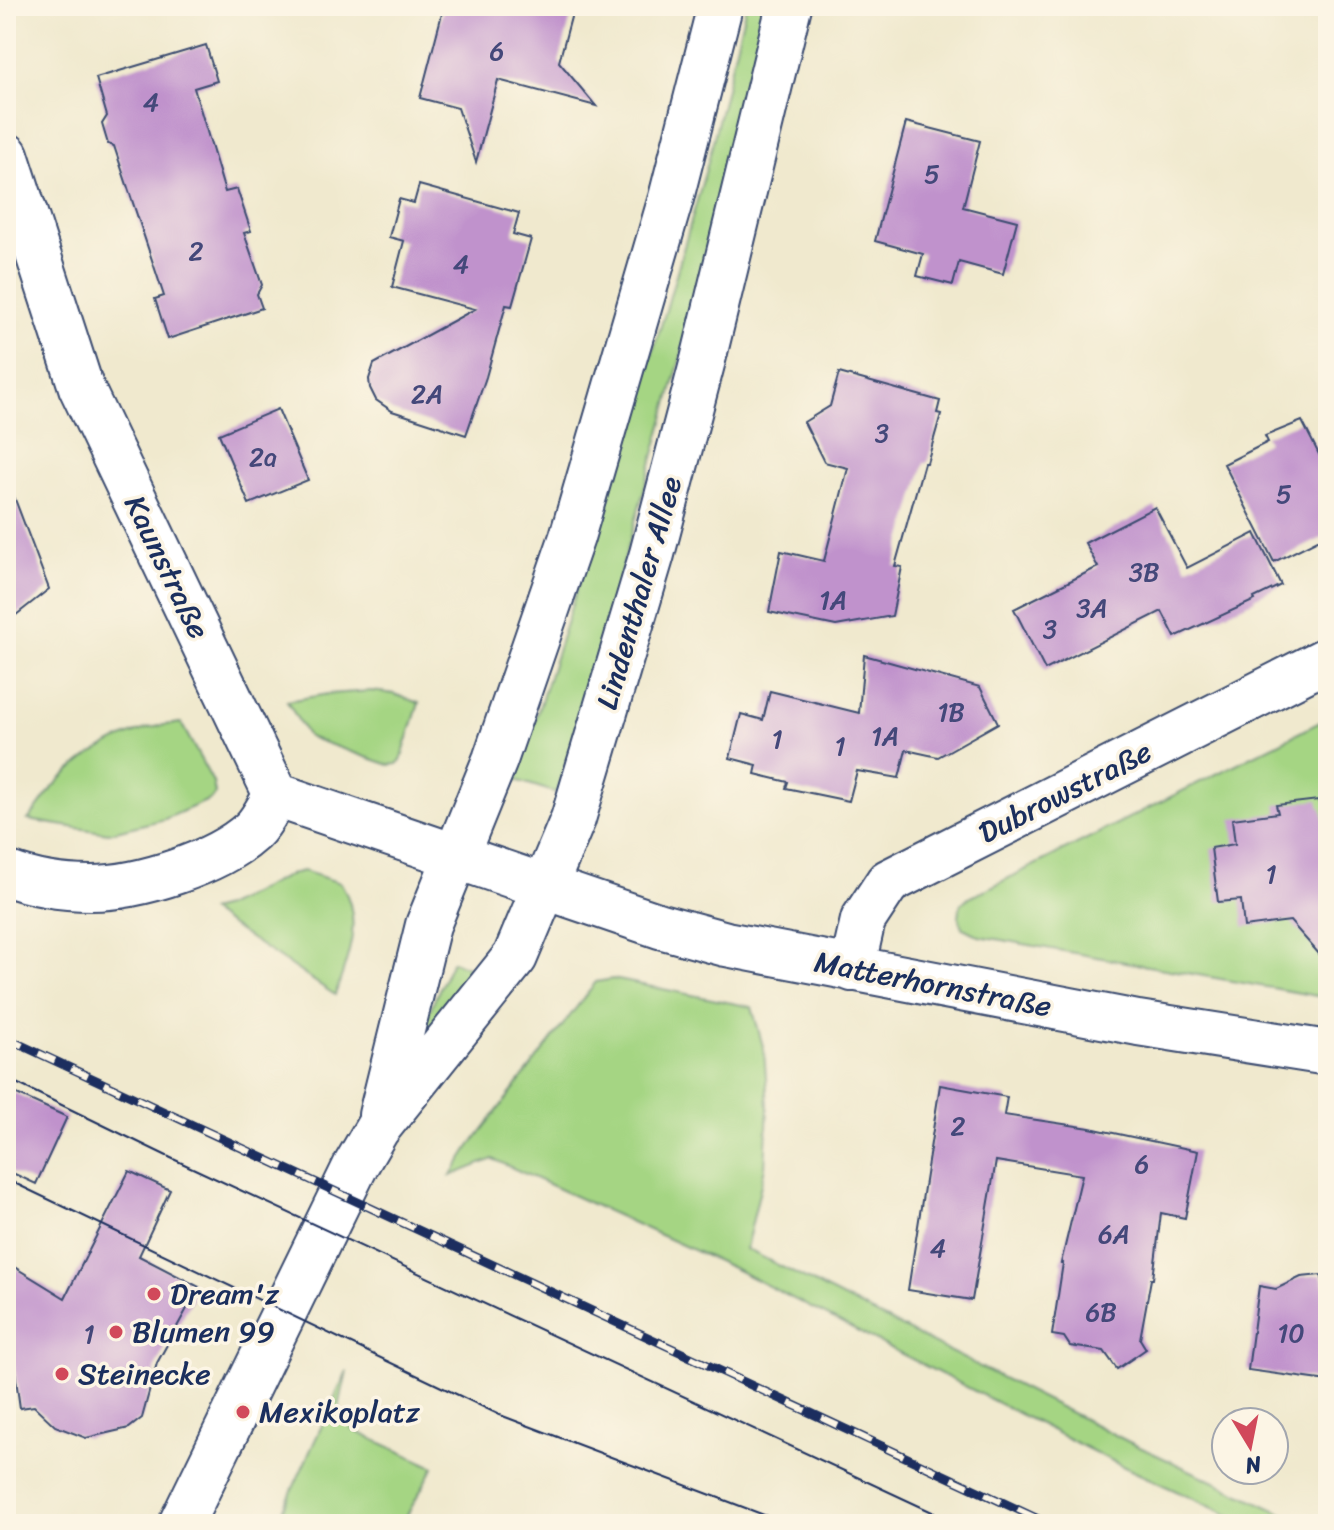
<svg xmlns="http://www.w3.org/2000/svg" width="1334" height="1530" viewBox="0 0 1334 1530" font-family="Sriracha,sans-serif">
<style>
.green{fill:#a5d583;stroke:#608270;stroke-width:2}
.building{fill:#c092cc}
.lines{fill:none;stroke-linecap:round;stroke-linejoin:round}
.minor-casing{stroke:#3b4b6f;stroke-width:48}
.major-casing{stroke:#3b4b6f;stroke-width:48}
.minor{stroke:#fff;stroke-width:44}
.major{stroke:#fff;stroke-width:44}
.tram{stroke:#1b2f5e;stroke-width:2}
.rail-casing{stroke:#1b2f5e;stroke-width:9}
.rail{stroke:#fcf5e5;stroke-width:6;stroke-dasharray:18;stroke-linecap:butt}
.poi-dot{fill:#d1495b;stroke:#fcf5e5;stroke-width:3}
.labels{text-anchor:middle;dominant-baseline:central;stroke-width:7;stroke-linejoin:round;paint-order:stroke}
.number-label{font-size:26px;fill:#44487a}
.street-label{font-size:30px;fill:#1b2f5e;stroke:#fcf5e5}
.poi-label{font-size:30px;fill:#1b2f5e;stroke:#fcf5e5;text-anchor:start}
</style>
<rect width="100%" height="100%" fill="#fcf5e5"/>
<filter id="ink" filterUnits="userSpaceOnUse"><feTurbulence type="fractalNoise" baseFrequency=".0125" numOctaves="2"/><feDisplacementMap in="SourceGraphic" scale="16" xChannelSelector="R" yChannelSelector="G"/><feConvolveMatrix kernelMatrix="1 2 1 2 8 2 1 2 1" color-interpolation-filters="sRGB"/></filter>
<filter id="wash" filterUnits="userSpaceOnUse"><feTurbulence type="fractalNoise" baseFrequency=".006" numOctaves="4" result="noise"/><feDisplacementMap in="SourceGraphic" scale="32" xChannelSelector="R" yChannelSelector="G"/><feGaussianBlur stdDeviation="1.8" result="paint"/><feColorMatrix in="noise" values="0 0 0 0 0 0 0 0 0 0 0 0 0 0 0 0 0 1.4 0 .05"/><feComposite in="paint" operator="in"/></filter>
<g filter="url(#wash)">
<rect width="100%" height="100%" fill="#f0e9ce"/>
<!-- green -->
<path class="green" d="M746,6H769L692,318L605,629L557,793L516,780L666,310L708,162Z
M372,691L394,694L419,703L401,760L397,764L389,765L308,737L287,701L328,694Z
M1328,718V998L979,936L963,928L958,916L961,904L967,899Z
M181,723L213,782L215,794L211,799L165,819L108,833L28,820C38,808 47,793 59,781C91,749 136,726 181,723Z
M303,871L341,883C364,921 348,957 335,995L209,911L225,907L291,874Z
M452,961L473,969L457,1002L428,1044L419,1034Z
M613,979L752,1007L764,1050L768,1106L765,1167L746,1249L1129,1442L1305,1524H1248L1122,1466L737,1270L493,1159L451,1176L471,1145L596,982Z
M347,1371L339,1407L353,1430L434,1467L402,1524H314L283,1510Z"/>
<g id="blocks">
<!-- building -->
<path class="building" d="M444,6H574L559,62L596,106L498,80L476,162L458,108L420,98Z
M206,45L217,81L194,88L225,192L237,189L251,231L244,233L262,285L257,294L262,308L168,339L155,299L164,296L114,146L108,144L102,124L107,116L96,78Z
M906,122L980,141L963,207L1017,221L1003,274L959,262L953,285L917,276L923,254L875,241Z
M419,185L519,213L513,234L531,239L512,306L506,305L486,377L466,435L392,411L376,400L370,388L369,379L374,364L475,309L392,287L404,241L389,237L399,199L414,203Z
M839,373L940,401L937,413L941,414L927,463H924L895,566L902,567L892,616L836,626L769,612L781,551L824,561L848,468L824,462L804,422L830,406Z
M278,409L308,480L249,504L219,434Z
M1302,421L1328,472V535L1274,562L1224,464L1268,442L1265,436Z
M10,486L49,589L6,623V487Z
M1155,507L1187,568L1255,533L1281,585L1254,598L1255,600L1175,637L1162,611L1045,670L1014,609L1098,567L1085,543Z
M864,655L980,687L998,723L938,757L906,750L899,778L857,771L849,801L786,788L788,782L755,774L757,765L730,758L741,714L763,720L770,691L859,713Z
M1318,800L1320,808L1322,807L1328,848V964L1290,921L1244,927L1241,900L1218,902L1211,848L1235,844L1232,819L1278,813L1276,805Z
M940,1085L1007,1097L1004,1115L1090,1128L1198,1151L1185,1218L1161,1213L1153,1279H1151L1140,1339L1146,1349L1117,1369L1104,1351L1070,1346L1064,1337L1052,1335L1063,1263H1061L1082,1175L996,1161L972,1300L908,1290Z
M6,1089L67,1117L36,1184L6,1170Z
M129,1171L170,1190L139,1256L199,1287L157,1363L142,1418L129,1428L86,1438L55,1426L34,1406L20,1408L12,1350L6,1344V1262L65,1298Z
M1321,1275L1328,1294V1381L1248,1370L1259,1286L1276,1289L1301,1277Z"/>
</g>
</g>
<g filter="url(#ink)">
<use href="#blocks" fill-opacity="0" stroke="#3b4b6f" stroke-width="2"/>
<g class="lines">
<defs>
<path id="minor" d="M6,155L81,387L276,795L660,926L726,944L1138,1023L1328,1053
M6,873C32,883 63,888 91,888C139,888 217,863 252,831C262,822 269,806 276,795
M852,969L863,920L888,882L1328,659"/>
<path id="major" d="M381,1115L428,925L495,760L572,537L671,198L720,6
M181,1524L356,1165L377,1129L515,957L573,819L652,554L703,360L789,6"/>
</defs>
<!-- minor casing -->
<use href="#minor" class="minor-casing"/>
<!-- major casing -->
<use href="#major" class="major-casing"/>
<!-- minor -->
<use href="#minor" class="minor"/>
<!-- major -->
<use href="#major" class="major"/>
<!-- tram -->
<path class="tram" d="M6,1078L171,1158L958,1524
M6,1179L500,1415L788,1524"/>
<defs>
<path id="rail" d="M6,1038L1049,1524"/>
</defs>
<!-- rail casing -->
<use href="#rail" class="rail-casing"/>
<!-- rail -->
<use href="#rail" class="rail"/>
</g>
</g>
<!-- markers -->
<g class="poi-dot">
<circle cx="154" cy="1294" r="8"/>
<circle cx="116" cy="1332" r="8"/>
<circle cx="62" cy="1374" r="8"/>
<circle cx="243" cy="1412" r="8"/>
</g>
<g class="labels">
<!-- number labels -->
<g class="number-label">
<text x="497" y="51">6</text>
<text x="151" y="102">4</text>
<text x="932" y="174">5</text>
<text x="196" y="251">2</text>
<text x="461" y="264">4</text>
<text x="427" y="394">2A</text>
<text x="882" y="433">3</text>
<text x="263" y="457">2a</text>
<text x="1284" y="494">5</text>
<text x="1144" y="572">3B</text>
<text x="833" y="600">1A</text>
<text x="1092" y="608">3A</text>
<text x="1050" y="629">3</text>
<text x="951" y="712">1B</text>
<text x="885" y="736">1A</text>
<text x="777" y="739">1</text>
<text x="840" y="746">1</text>
<text x="1271" y="874">1</text>
<text x="958" y="1126">2</text>
<text x="1142" y="1164">6</text>
<text x="1114" y="1234">6A</text>
<text x="938" y="1248">4</text>
<text x="1101" y="1312">6B</text>
<text x="1291" y="1333">10</text>
<text x="89" y="1334">1</text>
</g>
<!-- street labels -->
<g class="street-label">
<text transform="translate(167 567) rotate(64)">Kaunstraße</text>
<text transform="translate(639 593) rotate(-74)">Lindenthaler Allee</text>
<text transform="translate(1065 792) rotate(-27)">Dubrowstraße</text>
<text transform="translate(933 984) rotate(11)">Matterhornstraße</text>
</g>
<!-- poi labels -->
<g class="poi-label">
<text x="170" y="1294">Dream'z</text>
<text x="132" y="1332">Blumen 99</text>
<text x="78" y="1374">Steinecke</text>
<text x="259" y="1412">Mexikoplatz</text>
</g>
</g>
<!-- margin -->
<rect width="1334" height="1530" fill="none" stroke="#fcf5e5" stroke-width="32"/>
<!-- north arrow -->
<g transform="translate(1250 1446) rotate(170)"><circle r="38" fill="#fcf5e5" stroke="#a2a6af" stroke-width="2"/>
<path d="M0-6L14 30L0 20L-14 30Z" fill="#d1495b"/>
<text y="-12" font-size="22" font-weight="bold" text-anchor="middle" fill="#1b2f5e">N</text>
</g>
</svg>
